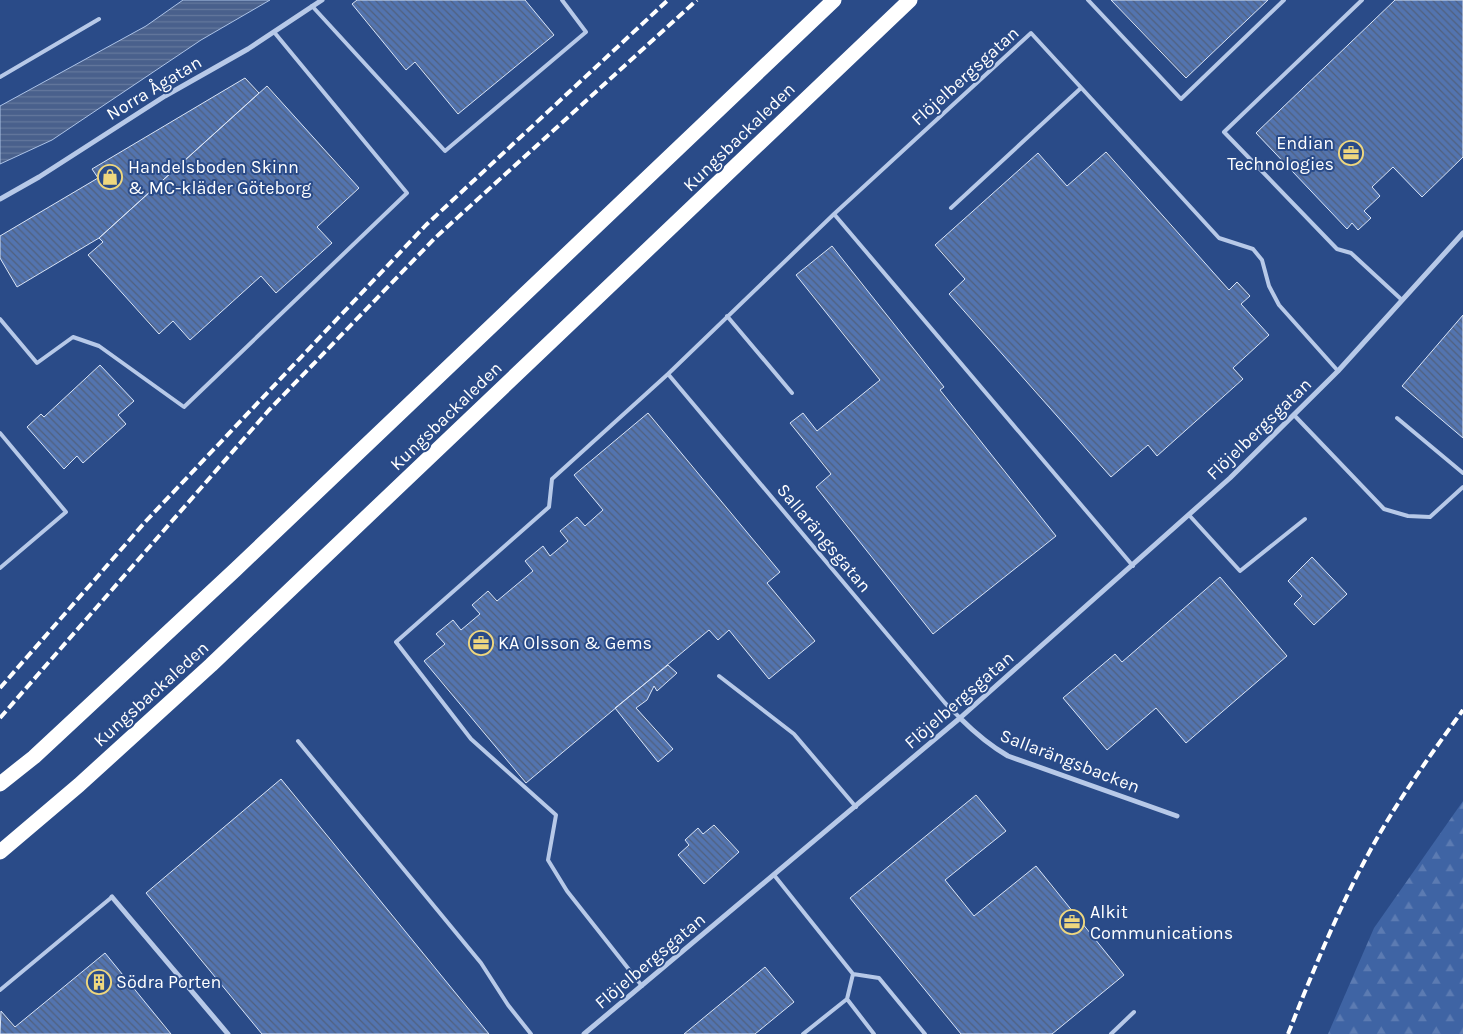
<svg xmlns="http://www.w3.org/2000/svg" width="1463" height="1034" viewBox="0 0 1463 1034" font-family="Karla,sans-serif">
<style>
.forest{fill:url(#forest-firs)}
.water{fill:url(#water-rules);stroke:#acc3e8}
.building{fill:url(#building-back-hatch);stroke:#dae5f7}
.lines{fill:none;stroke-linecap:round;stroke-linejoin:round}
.service{stroke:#b7c9e8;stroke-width:4}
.minor{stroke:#b7c9e8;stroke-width:5}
.motorway{stroke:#fff;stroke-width:15}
.rail{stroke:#fff;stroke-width:4;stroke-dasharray:9 4;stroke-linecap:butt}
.labels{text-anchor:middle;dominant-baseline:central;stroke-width:4;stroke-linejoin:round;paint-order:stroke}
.street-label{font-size:18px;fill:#fff;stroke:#2a4b88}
.poi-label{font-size:18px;fill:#fff;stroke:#2a4b88;text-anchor:start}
</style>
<defs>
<pattern id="forest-firs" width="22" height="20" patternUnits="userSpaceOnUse" patternTransform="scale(1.25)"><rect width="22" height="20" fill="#3f64a4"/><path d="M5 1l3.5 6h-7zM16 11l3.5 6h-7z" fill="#5c7bb2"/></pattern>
<pattern id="water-rules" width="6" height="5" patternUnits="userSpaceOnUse" patternTransform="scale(1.25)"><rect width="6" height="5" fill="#49608c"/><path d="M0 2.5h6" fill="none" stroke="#64789d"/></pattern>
<pattern id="building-back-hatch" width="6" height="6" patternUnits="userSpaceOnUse" patternTransform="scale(1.25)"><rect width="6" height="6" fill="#5374af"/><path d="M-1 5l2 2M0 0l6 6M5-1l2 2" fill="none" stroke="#50607e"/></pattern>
</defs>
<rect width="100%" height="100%" fill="#2a4b88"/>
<!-- forest -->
<path class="forest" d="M1463,801V1034H1328L1374,928Z"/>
<!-- water -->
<path class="water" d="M183,0H270L201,40L52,140L0,164V106L146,26Z"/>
<!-- building -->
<path class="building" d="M357,0H525L554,35L458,114L415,62L406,70L352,4Z
M1111,0H1268L1186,78Z
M1395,0H1463V157L1422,197L1393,167L1372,187L1380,196L1364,211L1371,218L1358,230L1352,223L1347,229L1256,133Z
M245,78L259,93L99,238L17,287L0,258V236L98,178L92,169Z
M267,86L359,188L317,227L332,243L276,293L261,276L190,340L173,321L159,334L88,255L103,242L99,238Z
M1106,152L1229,290L1237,282L1250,296L1241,304L1269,335L1233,368L1243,379L1157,456L1148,445L1111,477L949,294L965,279L935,245L1038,153L1067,186Z
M832,246L944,387L940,390L1056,536L933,634L816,487L831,474L790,423L803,413L817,431L880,380L796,275Z
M1463,315V438L1402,386Z
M100,365L134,401L118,415L126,424L83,463L77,456L64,469L27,427L41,414L44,417Z
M648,413L780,572L767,583L815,641L769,679L729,630L718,640L709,630L526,783L424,661L445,644L436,634L453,620L461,630L480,614L472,605L488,591L497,601L533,571L525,561L543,546L550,556L568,541L560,531L577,517L585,526L603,510L574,475Z
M1312,557L1347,594L1314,625L1294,604L1302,596L1288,581Z
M1220,577L1287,656L1186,743L1156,708L1107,750L1063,698L1115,654L1122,662Z
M668,665L677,673L657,691L654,686L647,700L636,708L673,749L658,762L615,708Z
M281,779L489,1034H262L146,893Z
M976,795L1006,831L945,880L974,916L1036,866L1124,975L1052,1034H961L850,898Z
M714,825L739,852L704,884L678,855L689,845L685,840L698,828L703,834Z
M105,953L171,1034H0L1,1011L15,1027Z
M765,967L794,1002L755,1034H684Z"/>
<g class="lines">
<!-- service -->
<path class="service" d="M1088,0L1181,99L1284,0
M1362,0L1224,132L1337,249L1351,253L1402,300
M312,6L445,151L586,32L562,0
M0,77L99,19
M951,208L1081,88
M834,214L1133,566
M727,316L792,393
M0,319L37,363L73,337L99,346L184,407L407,193L274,32
M668,374L945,703L960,718
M1294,415L1384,509L1408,516L1430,517L1463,487
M1397,418L1463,473
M0,433L66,512L0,568
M1189,515L1240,571L1305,519
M719,676L794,734L856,807
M298,741L481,963L508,1005L531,1034
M774,875L853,974L879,978L925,1034
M642,986L567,891L548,860L556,815L471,739L396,642L549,507L552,479L668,374L834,214L1031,33L1219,238L1253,249L1262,260L1269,286L1279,305L1338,371
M0,990L112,897
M847,999L874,1034
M803,1034L847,999L853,974
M1111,1034L1134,1012"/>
<!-- minor -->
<path class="minor" d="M0,199L39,177L165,96L248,49L322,0
M960,718C975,733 989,745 1008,756L1177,816
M112,897L228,1034
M584,1034L960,718L1230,478L1338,371L1463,233"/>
<!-- motorway -->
<path class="motorway" d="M0,784L34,757L235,570L834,0
M0,852L79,785L211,665L910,0"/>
<!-- rail -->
<path class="rail" d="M0,688L146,521L426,225L668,0
M0,718L269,410L435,238L697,0
M1288,1034C1315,966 1343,897 1380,833C1405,790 1434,750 1463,710"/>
</g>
<!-- icons -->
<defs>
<symbol id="office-ring" viewBox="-11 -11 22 22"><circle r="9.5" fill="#2a4b88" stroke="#efd77e" stroke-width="1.5"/><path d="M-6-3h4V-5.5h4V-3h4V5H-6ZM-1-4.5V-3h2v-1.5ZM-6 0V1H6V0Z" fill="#efd77e"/></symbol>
<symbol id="shop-ring" viewBox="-11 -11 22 22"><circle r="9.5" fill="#2a4b88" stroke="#efd77e" stroke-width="1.5"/><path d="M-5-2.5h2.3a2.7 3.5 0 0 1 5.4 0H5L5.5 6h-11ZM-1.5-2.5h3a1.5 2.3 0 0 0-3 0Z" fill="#efd77e"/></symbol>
<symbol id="building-ring" viewBox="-11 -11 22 22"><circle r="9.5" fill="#2a4b88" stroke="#efd77e" stroke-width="1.5"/><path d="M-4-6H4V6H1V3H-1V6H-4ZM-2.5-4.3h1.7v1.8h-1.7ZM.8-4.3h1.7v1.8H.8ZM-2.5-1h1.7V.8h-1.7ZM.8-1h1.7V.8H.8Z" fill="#efd77e"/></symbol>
</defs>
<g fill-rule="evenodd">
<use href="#office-ring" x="1337" y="139" width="28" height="28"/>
<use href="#shop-ring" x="96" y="163" width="28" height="28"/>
<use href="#office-ring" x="467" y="629" width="28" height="28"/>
<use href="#office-ring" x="1058" y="908" width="28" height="28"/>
<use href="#building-ring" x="85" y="968" width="28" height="28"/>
</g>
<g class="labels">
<!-- street labels -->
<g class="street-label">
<text transform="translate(965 76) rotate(-42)">Flöjelbergsgatan</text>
<text transform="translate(154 88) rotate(-31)">Norra Ågatan</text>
<text transform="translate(739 137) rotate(-44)">Kungsbackaleden</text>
<text transform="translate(446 416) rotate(-44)">Kungsbackaleden</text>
<text transform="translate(1259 429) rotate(-44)">Flöjelbergsgatan</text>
<text transform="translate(824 538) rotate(50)">Sallarängsgatan</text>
<text transform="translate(151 694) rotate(-42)">Kungsbackaleden</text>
<text transform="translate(959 700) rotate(-41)">Flöjelbergsgatan</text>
<text transform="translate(1070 761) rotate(21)">Sallarängsbacken</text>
<text transform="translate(650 961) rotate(-40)">Flöjelbergsgatan</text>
</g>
<!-- poi labels -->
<g class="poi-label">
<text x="1334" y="143" text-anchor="end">Endian<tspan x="1334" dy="21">Technologies</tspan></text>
<text x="128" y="167">Handelsboden Skinn<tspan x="128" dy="21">&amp; MC-kläder Göteborg</tspan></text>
<text x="498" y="643">KA Olsson &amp; Gems</text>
<text x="1090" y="912">Alkit<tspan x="1090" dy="21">Communications</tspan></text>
<text x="116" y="982">Södra Porten</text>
</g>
</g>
</svg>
